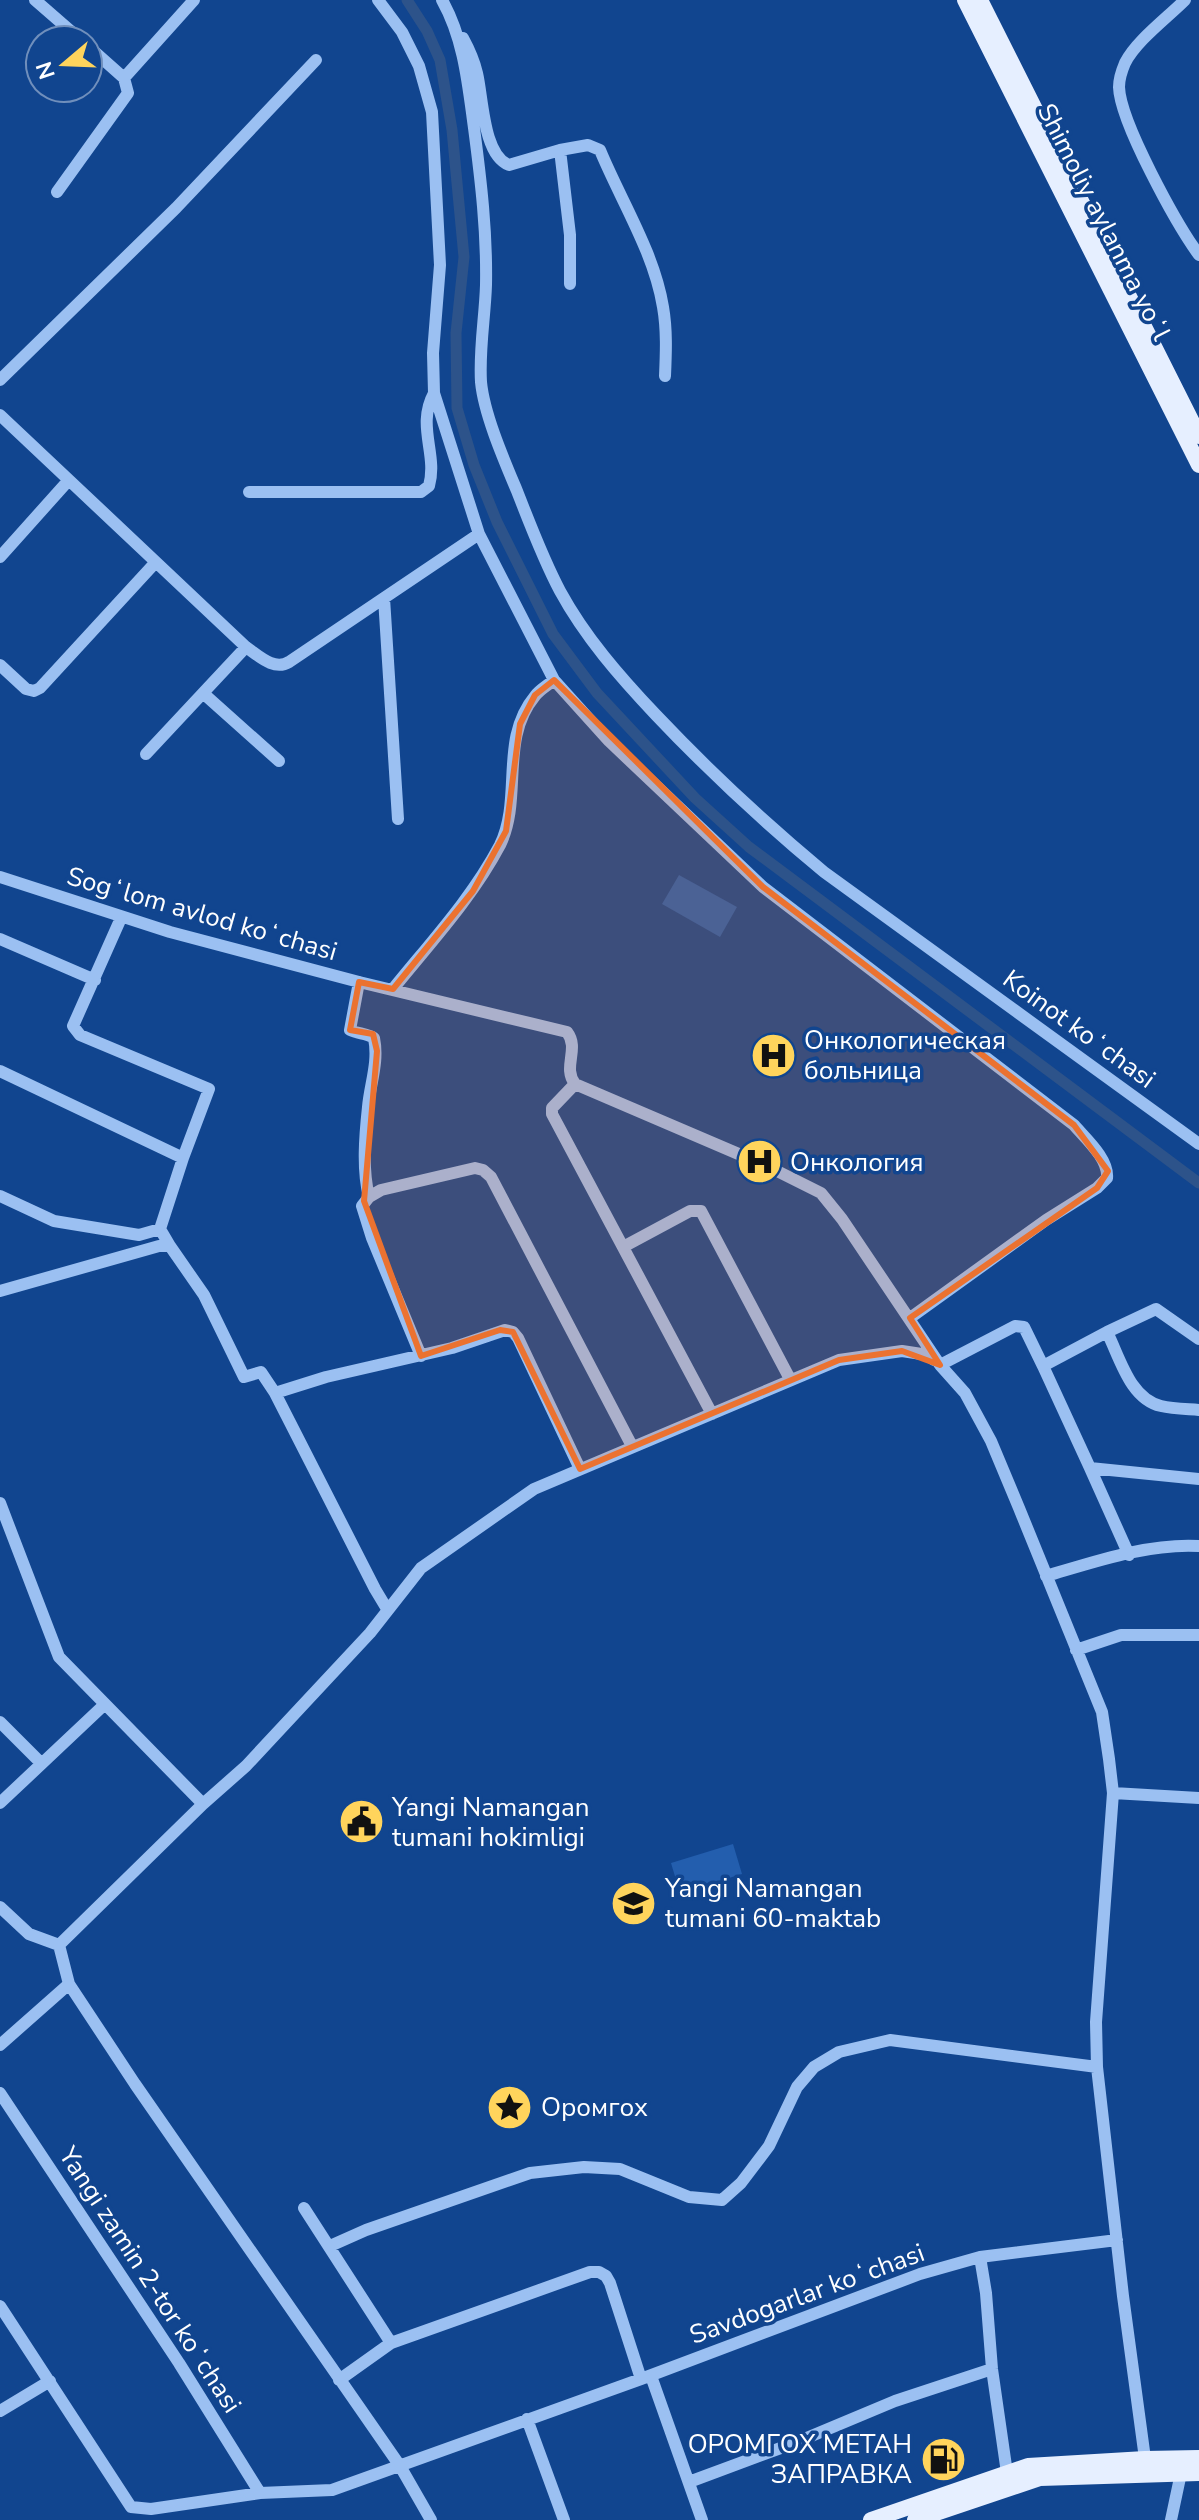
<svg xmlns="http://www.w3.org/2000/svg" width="1199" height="2520" viewBox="0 0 1199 2520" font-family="'Nunito Sans',sans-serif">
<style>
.green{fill:#235eae}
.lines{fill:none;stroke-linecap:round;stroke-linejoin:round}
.canal{stroke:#2d538a;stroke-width:11}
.minor{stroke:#9bc0f2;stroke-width:12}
.major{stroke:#e6efff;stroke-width:16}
.marked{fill:#eb7230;fill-opacity:0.2;stroke:#eb7230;stroke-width:6;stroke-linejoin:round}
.labels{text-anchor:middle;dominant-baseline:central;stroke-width:7;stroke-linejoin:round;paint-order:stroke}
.street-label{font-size:26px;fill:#fff;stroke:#11458f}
.poi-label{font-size:26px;fill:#fff;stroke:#11458f;text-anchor:start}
</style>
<rect width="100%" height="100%" fill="#11458f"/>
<!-- green -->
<path class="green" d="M679,875L737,907L720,937L662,904Z
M733,1844L742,1874L680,1893L671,1863Z"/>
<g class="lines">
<!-- canal -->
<path class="canal" d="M407,0L427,31L440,60L452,130L464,257L456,333L457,408L474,465L497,522L553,634L597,693L695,798L749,847L1199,1183"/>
<!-- minor -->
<path class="minor" d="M35,0L81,40
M378,0L402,32L419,66L432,112L440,265L433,353L434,393L479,534L554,680L609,741L763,887L1074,1125C1086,1139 1109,1159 1107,1178L1097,1188L1046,1220L910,1318
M442,0C464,39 468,84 474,128C481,181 487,232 486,285C485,317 479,349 481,382C484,414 504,460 517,491C530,524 543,559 560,591C585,637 620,677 656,715C709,771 765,823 824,872L1199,1144
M1185,0C1167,18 1136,41 1125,63C1122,70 1119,79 1119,87C1120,122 1177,225 1199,255
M463,38C469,49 474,60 477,73C483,98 483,155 509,165L560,150L570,235V284
M124,78L194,0
M560,150L588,145L600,150C621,201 654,252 663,307C667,330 666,353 665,376
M57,192L128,93L124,78L88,46
M0,380L176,208L316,60
M0,415L246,647C259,656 274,671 289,662L479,534
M249,492H421L429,486C438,454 416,426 434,393
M0,557L68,481
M384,598L398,819
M0,665L26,689L34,691L40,688L155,563
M204,694L279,761
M146,754L246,647
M0,877L170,932L359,982L567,1032C580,1049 562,1067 575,1084L769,1167L821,1193L842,1219L940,1365L965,1393L991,1441L1019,1508L1102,1712L1109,1759L1113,1793L1096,2022L1097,2067L1123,2296L1146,2466
M121,918L73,1026L80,1035L209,1089L183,1158
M0,939L95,980
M359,982L350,1030C358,1034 366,1033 374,1038C379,1062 370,1084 368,1107C365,1135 362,1169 369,1197
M393,989C431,942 472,898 500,845C523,798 499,739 535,696C539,690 548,685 554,680
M0,1071L183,1158L160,1229L170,1246
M575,1084L552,1108V1114L712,1414
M0,1196L54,1221L139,1235L160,1229
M623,1247L690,1211H701L790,1379
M0,1291L159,1246H170L204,1295L244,1377L261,1372L275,1393L375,1589L387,1609
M1107,1332L1156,1309L1199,1339
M421,1356L372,1238L362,1206L369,1197L381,1190L475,1168L483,1170L491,1177L632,1446
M940,1365L1015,1326L1024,1327L1043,1366L1107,1332C1120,1358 1130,1399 1161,1406C1173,1409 1187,1409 1199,1410
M1043,1366L1090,1468L1199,1479
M275,1393L326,1377L452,1348L505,1330L513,1332L518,1338L580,1469
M1090,1468L1129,1555
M0,1503L59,1657L203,1804
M1046,1576C1094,1562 1148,1543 1199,1546
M1076,1650L1121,1635H1199
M0,1722L41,1763
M1113,1793L1199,1798
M0,1803L104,1705
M0,1907L29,1934L59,1945
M0,2045L69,1984
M0,2093L179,2363L260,2493
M304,2208L391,2343L339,2380
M330,2246L366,2230L530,2173L584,2167L620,2169L689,2197L722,2200L741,2183L769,2146L797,2087L814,2067L839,2052L890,2040L1097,2067
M980,2257L986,2293L992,2369L1007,2473
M0,2306L131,2507L151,2509L260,2493L332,2490L641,2379L920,2274L980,2257L1117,2240
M391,2343L590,2272H599L606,2276L610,2283L641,2379
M651,2376L702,2520
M0,2411L50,2381
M527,2419L564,2520
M689,2482L797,2442L895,2401L992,2369
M431,2520L400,2466L135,2084L69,1984L59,1945L203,1804L246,1766L370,1633L421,1568L534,1489L839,1360L902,1351L928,1355L934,1360
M1171,2520L1181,2473"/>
<!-- major -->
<path class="major" d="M965,0L1199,465
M980,0L1199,436
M871,2520L1028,2466L1145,2459L1199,2458
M915,2520L1040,2478L1199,2473"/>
</g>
<!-- marked area -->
<path class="marked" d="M554,680L763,887L1074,1125L1108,1171L1097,1188L910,1318L940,1365L902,1351L839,1360L580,1469L513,1332L500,1330L421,1356L364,1201L377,1051L373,1034L350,1030L359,982L393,989L473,891L506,831L520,724L535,695Z"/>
<!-- icons -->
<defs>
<symbol id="hospital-disc" viewBox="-11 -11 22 22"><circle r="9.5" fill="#ffd45c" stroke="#11458f"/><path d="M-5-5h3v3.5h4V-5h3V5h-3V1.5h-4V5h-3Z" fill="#111"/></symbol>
<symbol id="civic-disc" viewBox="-11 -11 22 22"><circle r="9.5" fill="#ffd45c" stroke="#11458f"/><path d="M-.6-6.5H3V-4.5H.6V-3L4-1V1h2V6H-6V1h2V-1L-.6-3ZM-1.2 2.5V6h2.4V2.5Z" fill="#111"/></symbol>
<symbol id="school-disc" viewBox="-11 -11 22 22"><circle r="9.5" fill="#ffd45c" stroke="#11458f"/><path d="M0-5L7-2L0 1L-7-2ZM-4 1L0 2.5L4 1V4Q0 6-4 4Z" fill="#111"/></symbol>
<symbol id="sight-disc" viewBox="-11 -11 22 22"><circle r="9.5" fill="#ffd45c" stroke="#11458f"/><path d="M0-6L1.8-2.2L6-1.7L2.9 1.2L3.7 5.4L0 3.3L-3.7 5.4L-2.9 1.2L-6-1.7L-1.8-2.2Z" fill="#111"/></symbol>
<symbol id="fuel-disc" viewBox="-11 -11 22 22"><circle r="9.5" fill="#ffd45c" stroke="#11458f"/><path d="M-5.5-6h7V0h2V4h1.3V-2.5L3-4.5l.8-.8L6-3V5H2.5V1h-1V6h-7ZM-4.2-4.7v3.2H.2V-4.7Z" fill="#111"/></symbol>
</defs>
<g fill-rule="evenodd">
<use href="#hospital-disc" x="748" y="1030" width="51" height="51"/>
<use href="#hospital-disc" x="734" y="1136" width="51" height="51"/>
<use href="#civic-disc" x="336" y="1796" width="51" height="51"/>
<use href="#school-disc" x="608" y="1878" width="51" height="51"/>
<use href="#sight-disc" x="484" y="2082" width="51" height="51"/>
<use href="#fuel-disc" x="918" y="2434" width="51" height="51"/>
</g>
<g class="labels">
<!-- street labels -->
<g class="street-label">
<text transform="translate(1104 222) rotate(63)">Shimoliy aylanma yoʻl</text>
<text transform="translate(202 914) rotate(16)">Sogʻlom avlod koʻchasi</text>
<text transform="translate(1079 1029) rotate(36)">Koinot koʻchasi</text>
<text transform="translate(150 2280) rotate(57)">Yangi zamin 2-tor koʻchasi</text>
<text transform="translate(807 2294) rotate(-20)">Savdogarlar koʻchasi</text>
</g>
<!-- poi labels -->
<g class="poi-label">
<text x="804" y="1040">Онкологическая<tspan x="804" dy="30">больница</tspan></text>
<text x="790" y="1162">Онкология</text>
<text x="392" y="1807">Yangi Namangan<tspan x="392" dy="30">tumani hokimligi</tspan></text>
<text x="665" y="1888">Yangi Namangan<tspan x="665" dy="30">tumani 60-maktab</tspan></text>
<text x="541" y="2107">Оромгох</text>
<text x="912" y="2444" text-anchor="end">ОРОМГОХ МЕТАН<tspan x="912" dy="30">ЗАПРАВКА</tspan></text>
</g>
</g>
<!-- north arrow -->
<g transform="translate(64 64) rotate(251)"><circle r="38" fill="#11458f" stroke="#708fbc" stroke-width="2"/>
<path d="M0-6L14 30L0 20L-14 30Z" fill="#ffd45c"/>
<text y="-12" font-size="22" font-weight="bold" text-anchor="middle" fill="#ffffff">N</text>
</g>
</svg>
